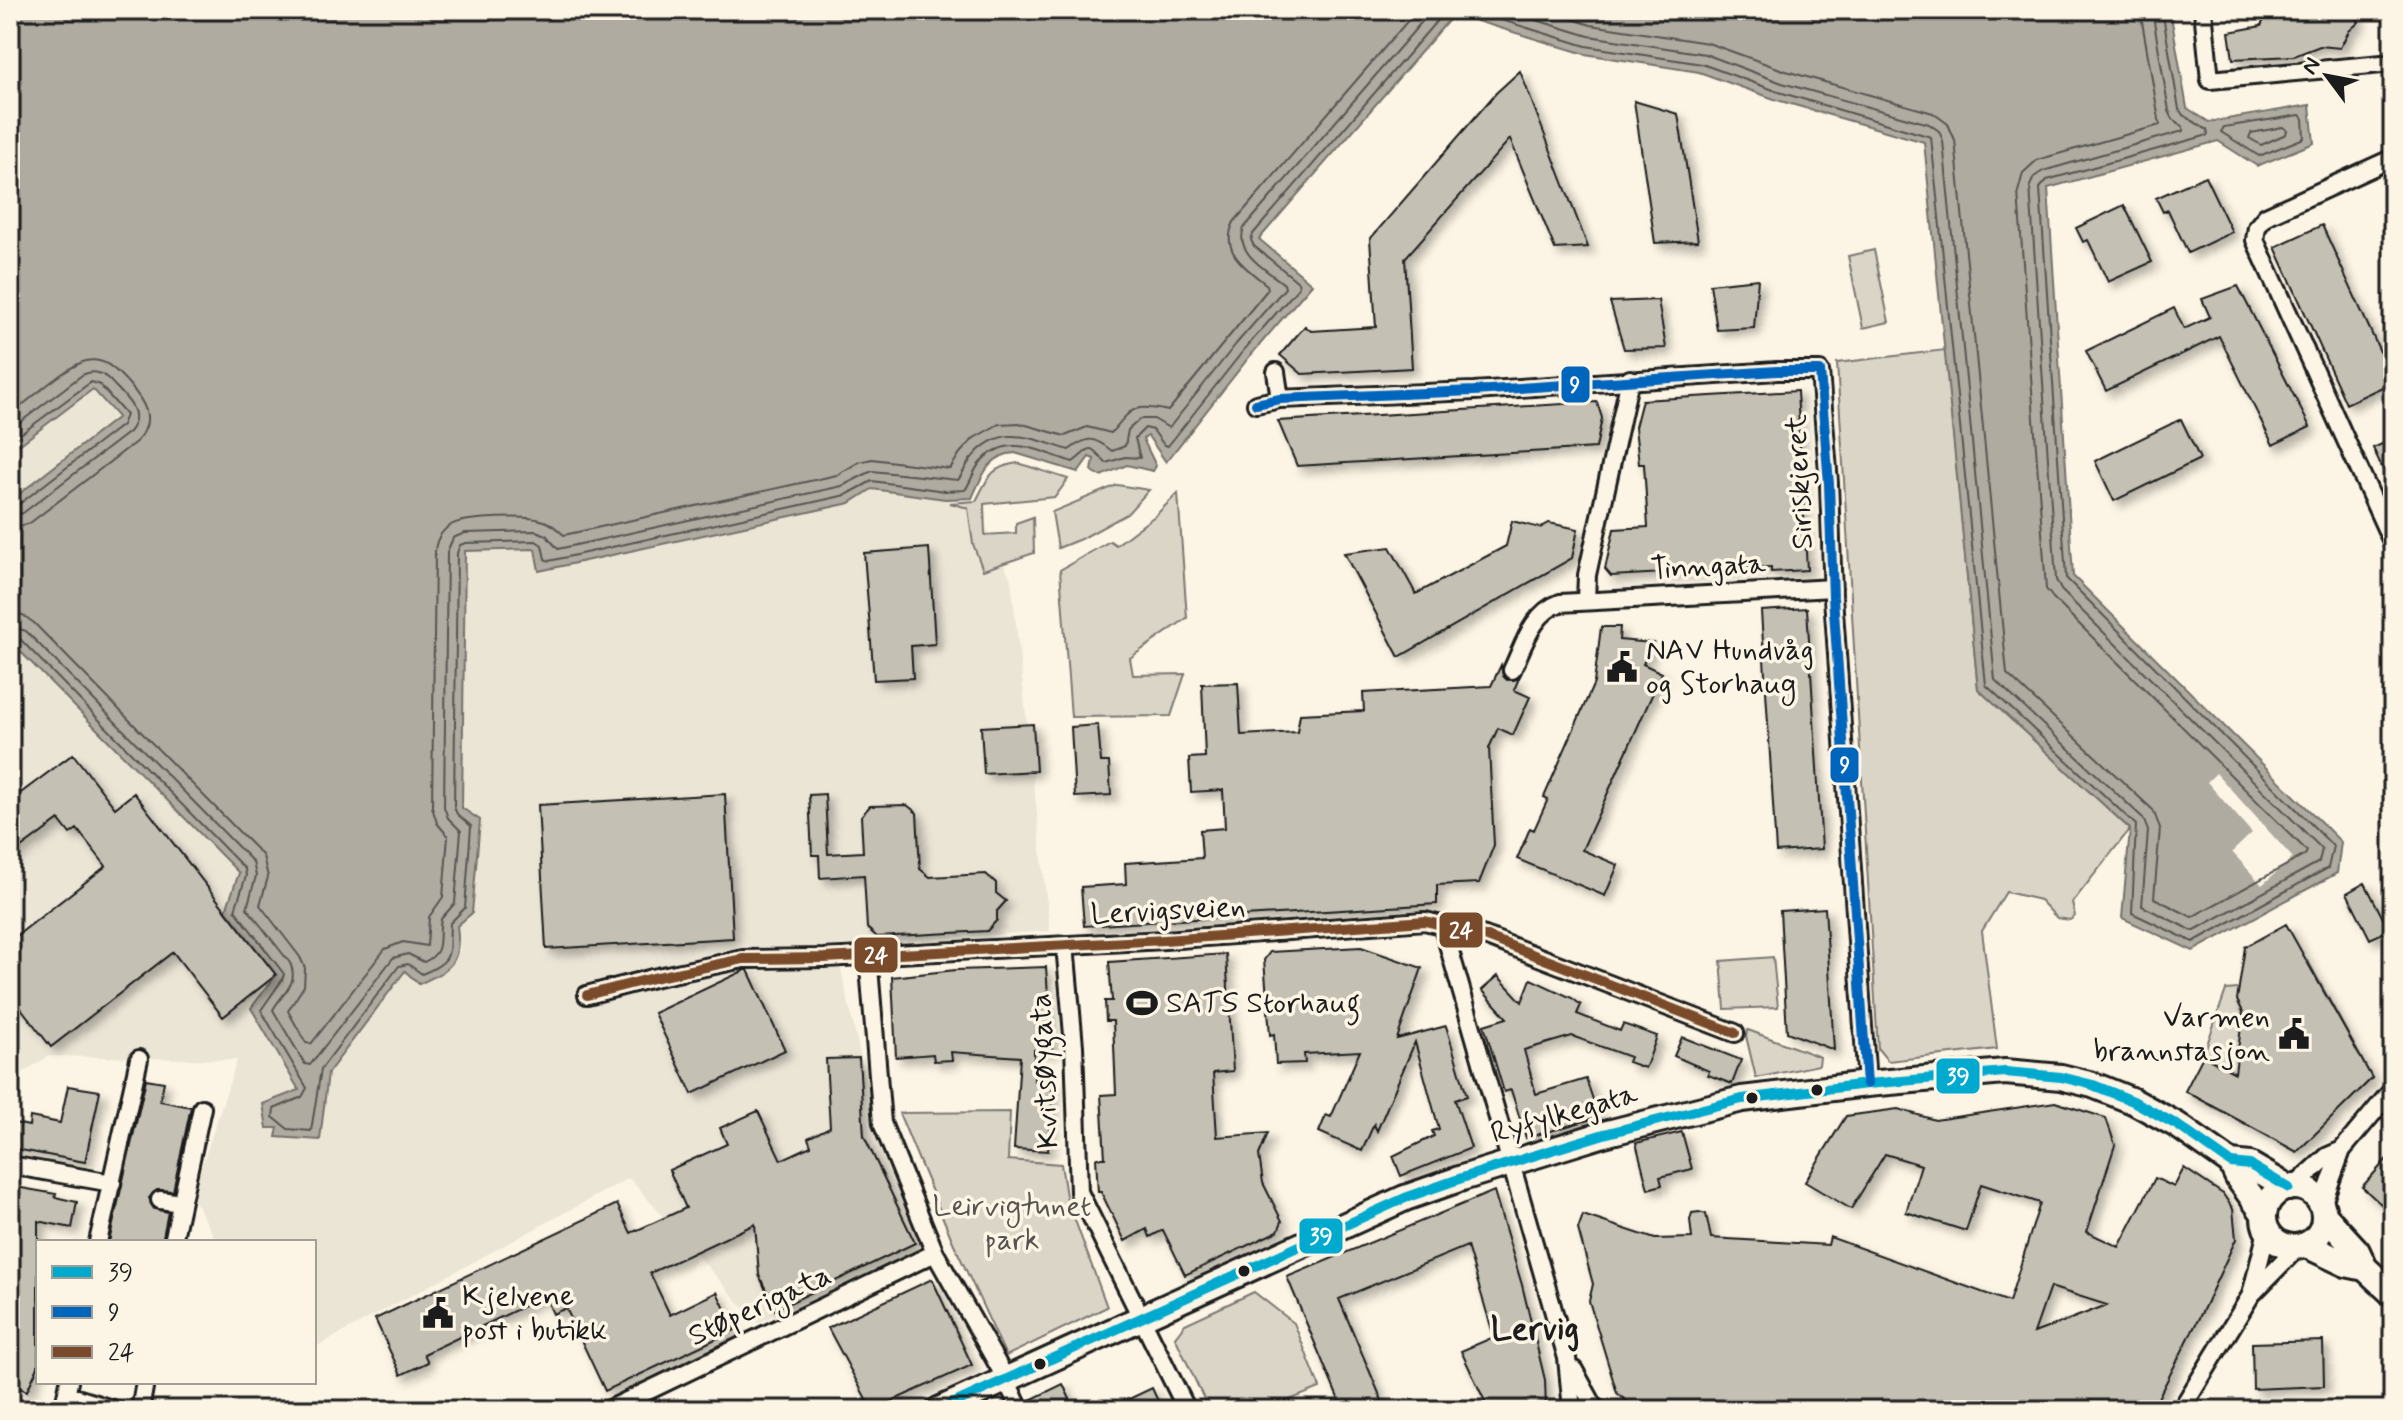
<svg xmlns="http://www.w3.org/2000/svg" width="2403" height="1420" viewBox="0 0 2403 1420" font-family="Mynerve,sans-serif">
<style>
.built{fill:#ebe5d6}
.green{fill:#dbd5c8;stroke:#7c7872;stroke-width:2}
.water{fill:#b0aba1;stroke:#75726c;stroke-width:2}
.pier{fill:#fcf5e5}
.lines{fill:none;stroke-linecap:round;stroke-linejoin:round}
.shore{stroke:#575551;stroke-width:2}
.building{fill:#c4c0b3;stroke:#1c1c1c;stroke-width:2;fill-rule:evenodd;filter:url(#shadow)}
.street-casing{stroke:#1c1c1c;stroke-width:22}
.secondary-casing{stroke:#1c1c1c;stroke-width:30}
.street{stroke:#fcf5e5;stroke-width:16}
.secondary{stroke:#fcf5e5;stroke-width:24}
.bus-1-casing{stroke:#fcf5e5;stroke-width:16}
.bus-2-casing{stroke:#fcf5e5;stroke-width:16}
.bus-3-casing{stroke:#fcf5e5;stroke-width:16}
.bus-1{stroke:#00a9ce;stroke-width:10}
.bus-2{stroke:#0065bd;stroke-width:10}
.bus-3{stroke:#7a4b2a;stroke-width:10}
.bus-dot{fill:#1c1c1c;stroke:#fcf5e5;stroke-width:3}
.labels{text-anchor:middle;dominant-baseline:central;stroke-width:7;stroke-linejoin:round;paint-order:stroke}
.street-label{font-size:30px;fill:#1c1c1c;stroke:#fcf5e5}
.poi-label{font-size:30px;fill:#1c1c1c;stroke:#fcf5e5;text-anchor:start}
.park-label{font-size:30px;fill:#555450;stroke:#fcf5e5}
.quarter-label{font-size:34px;font-weight:bold;fill:#1c1c1c;stroke:#fcf5e5}
.line-badge{stroke:#fcf5e5;stroke-width:3}
.badge-label{font-size:22px;text-anchor:middle;font-weight:bold;fill:#fff}
</style>
<defs>
<filter id="shadow"><feDropShadow dx="6" dy="6" stdDeviation="4" flood-color="#0004"/></filter>
</defs>
<rect width="100%" height="100%" fill="#fcf5e5"/>
<filter id="ink" filterUnits="userSpaceOnUse"><feTurbulence type="fractalNoise" baseFrequency=".0125" numOctaves="2"/><feDisplacementMap in="SourceGraphic" scale="16" xChannelSelector="R" yChannelSelector="G"/><feConvolveMatrix kernelMatrix="1 2 1 2 8 2 1 2 1" color-interpolation-filters="sRGB"/></filter>
<g filter="url(#ink)">
<!-- built -->
<path class="built" d="M93,389L119,417L10,501V452Z
M872,489L945,499L972,498L1011,579L1050,931L836,946L876,1128L933,1245L757,1323L629,1178L314,1348V1242H217L192,1195L237,1060L49,1056L10,1081V641L239,874L226,910L276,975L251,1008L300,1090L267,1128H278L276,1136L320,1140L327,1073L405,971L460,950L457,926L462,808L465,551L535,549L539,571L850,503Z"/>
<!-- green -->
<path class="green" d="M1874,250L1889,322L1863,328L1848,256Z
M1945,350L1978,689L2130,829L2072,903L2075,916L2070,920L2057,918L2040,900L2006,892L1982,931L1997,1049L1888,1061L1878,1049L1837,363Z
M1018,463L1068,479L1055,497L984,504L985,535L1016,533V523L1033,517L1034,553L983,570L973,544L968,508L950,503L976,501C988,478 990,467 1018,463Z
M1117,485L1149,490L1127,514L1083,538L1058,548L1052,512Z
M1178,493L1187,618L1130,658L1133,675L1185,674L1171,716L1071,717L1060,570L1110,541L1116,545L1156,515Z
M1773,957L1778,1007L1725,1009L1721,961Z
M2309,963L2372,1078L2356,1094L2329,1070L2235,1073L2203,1056L2226,990L2264,987Z
M1748,1030L1820,1057L1819,1065L1756,1078L1746,1036Z
M1010,1112L1008,1160L1061,1164L1066,1196L1107,1307L1006,1356L953,1242L899,1113Z
M1254,1292L1294,1323L1320,1388L1264,1410H1258L1253,1405L1242,1410H1209L1175,1337L1185,1324Z"/>
<!-- water -->
<path class="water" d="M10,10H2170L2187,108L2209,122L2310,105L2314,143L2257,166L2218,141L2048,188L2073,576L2341,842L2337,873L2193,951L2122,918L2130,829L1978,689L1924,142L1777,100L1699,72L1585,54L1454,14L1259,239L1312,284L1250,356L1166,462L1148,436L1143,439L1156,466L1153,471L1127,465L1101,476L1092,471L1094,459L1089,457L1078,472L1015,453C989,454 981,478 972,498L945,499L872,489L850,503L539,571L535,549L465,551L462,808L480,820L472,913L457,926C462,963 451,969 419,984L405,971L328,1073L320,1140L276,1137L278,1128H267L263,1104L299,1090L251,1008L276,975L226,910L239,873L10,641V501L118,417L93,389L10,452Z"/>
<!-- pier -->
<path class="pier" d="M2216,773L2293,858L2262,885L2232,852L2252,833L2207,782Z"/>
<g class="lines">
<!-- shore -->
<path class="shore" d="M1469,10L1586,46L1702,64L1779,92L1931,137L1986,685L2136,825L2132,913L2193,942L2328,868L2333,846L2066,578L2040,188L2047,180L2208,135L2207,130L2183,115L2179,109L2162,10
M1503,10L1589,36L1705,54L1782,83L1929,124L1939,131L1943,141L1995,680L2143,818L2148,831L2142,906L2193,931L2319,862L2322,849L2061,590L2056,580L2030,186L2034,177L2043,171L2183,131V127L2173,119L2169,111L2152,10
M1544,10L1591,25L1708,43L1786,71L1933,113L1948,124L1955,140L2007,674L2153,810L2160,828L2154,898L2192,917L2305,855L2307,851L2053,598L2046,589L2018,192L2023,173L2037,160L2160,125L2140,10
M2300,115L2303,118L2304,138L2259,156L2221,132L2224,127Z
M2283,127L2287,130L2286,134L2261,145L2249,138L2251,133Z
M10,415C27,402 68,365 86,361C105,357 116,370 128,383C144,401 157,420 137,441L30,523L10,529
M10,430L82,375C88,372 94,371 101,374C107,376 111,382 116,387C129,401 144,414 129,432L23,513L10,517
M10,442L91,382L100,385L126,415L122,425L18,505L10,507
M10,613L23,615L34,623L263,856L268,877L260,905L300,957L305,968L304,986L288,1011L306,1043L311,1044L385,949L403,942L427,946L429,917L443,897L448,836L437,823L432,807L435,551C436,540 441,531 451,525C464,517 530,515 544,521C553,523 558,531 564,535L837,475L859,462L872,459L950,469L960,453L974,438L999,424L1019,423L1065,436L1087,427L1111,433C1132,408 1133,403 1168,411L1268,289L1267,285C1246,268 1219,252 1234,222L1417,10
M10,626L26,631L253,862L256,876L247,908L290,963C300,984 281,994 273,1010L305,1064L310,1065L393,958L408,954L424,962C446,952 437,938 441,919L455,903L461,831L448,818L444,807L447,552L453,538L465,533L536,531L546,535L558,549L842,486L872,471L958,480C963,474 966,465 971,459C1001,421 1031,439 1069,450C1088,436 1093,436 1112,451L1125,446L1128,430L1140,419H1154L1169,428L1236,344L1285,288L1284,284C1267,270 1234,253 1244,228L1432,10
M10,636L19,638L245,869L246,876L235,910L284,974L282,980L261,1010L307,1088L302,1097L274,1109L273,1117L288,1129L311,1131L321,1069L399,966L408,964L422,974C456,960 448,954 450,923L465,908L471,826L457,814L454,807L457,553L460,545L466,543L536,541L542,545L545,559L549,561L846,495L872,481L945,491L965,490C971,482 973,471 980,463C1008,431 1039,452 1073,462C1093,447 1087,442 1106,463L1125,457L1140,458L1135,438L1145,428L1153,430L1164,445L1168,446L1243,351L1299,287L1298,282L1254,246L1251,240L1253,234L1446,10"/>
</g>
<!-- building -->
<path class="building" d="M2268,10H2354L2359,22L2349,31L2340,48L2320,46L2294,56L2233,59L2229,32L2261,26Z
M1520,71L1588,247L1555,249L1510,139L1405,258L1412,368L1302,374L1280,355L1305,326L1311,331L1376,327L1370,239L1496,93Z
M1634,101L1678,114L1698,241L1655,243Z
M2205,176L2232,232L2188,253L2168,210L2163,212L2156,198Z
M2124,205L2152,262L2108,282L2088,240L2083,242L2076,228Z
M2322,225L2393,380V382L2346,404L2275,247Z
M1758,279L1754,328L1717,330L1710,284Z
M2238,286L2310,427L2273,445L2219,336L2106,391L2086,351L2174,308L2184,329L2210,317L2202,299Z
M1658,300L1666,348L1624,349L1610,302Z
M1797,391L1807,570L1771,572V567L1611,576L1605,569L1614,529L1648,527L1644,464H1639L1635,427L1642,400Z
M1597,402L1602,418L1596,448L1460,456L1297,466L1278,421Z
M2181,419L2200,459L2114,501L2095,461Z
M2393,439V491L2373,448Z
M1512,521L1540,528L1549,523L1578,529L1572,558L1399,657L1344,553L1390,547L1416,594L1506,546Z
M929,548L935,644L911,646L913,678L874,680L864,553Z
M1807,608L1822,849L1776,852L1761,611Z
M1601,627H1620L1619,640L1653,643L1643,664L1662,673L1582,850L1618,865L1605,896L1517,859L1530,828L1534,830L1548,799L1544,797L1594,683Z
M1501,665L1503,676L1507,680L1519,678L1514,690L1530,697L1513,735L1498,728L1489,748L1494,845L1479,883L1437,885V904L1084,926L1081,887L1126,884L1125,863L1202,858L1200,830L1225,828L1223,790L1191,792L1189,758L1205,757L1202,684L1238,683L1241,735L1297,732L1300,714L1364,711L1363,693L1491,686Z
M1033,724L1036,771L984,774L981,727Z
M1098,725L1101,762H1109L1111,795L1075,797L1071,727Z
M73,754L115,808L134,793L276,975L223,1017L173,952L51,1047L10,994V941L106,866L77,829L70,834L59,820L10,856V801Z
M725,794L733,938L546,949L538,805Z
M825,794L828,854L863,852L861,816L870,806L907,805L917,813L920,869L930,877L986,874L996,883V893L1006,901L997,911V920L987,931L877,937L867,928L864,875L820,878L819,855H812L809,795Z
M2365,883L2389,930L2370,939L2347,893Z
M1825,908L1829,968L1834,1050L1787,1032L1780,911Z
M2286,924L2372,1078L2297,1152L2185,1091L2203,1056L2235,1073L2243,1012L2237,1000L2245,947Z
M1361,947L1422,968L1397,1039L1446,1026L1467,1096L1455,1100L1471,1148L1401,1176L1393,1156L1434,1136L1432,1131L1439,1129L1415,1042L1377,1131L1374,1124L1362,1151L1319,1132L1326,1115L1331,1117L1360,1051L1304,1054L1305,1063L1276,1064L1274,1034L1270,1035L1264,960L1270,952Z
M1226,954L1233,1071L1213,1073L1217,1137L1268,1133L1259,1155L1263,1183L1282,1221L1278,1231L1185,1275L1163,1230L1150,1237L1147,1229L1125,1241L1101,1192H1098L1096,1158H1105L1101,1095L1116,1094L1113,1021H1106L1105,1001H1112L1109,962Z
M1046,967L1052,1050H1034V1081L1053,1082L1048,1151L1014,1149L1020,1057L951,1052L952,1060L934,1061L933,1054L896,1057L892,977L956,970Z
M745,970H748L785,1050L692,1094L654,1013Z
M1498,976L1522,1002L1531,979L1572,998L1581,1005L1577,1014L1620,1031L1623,1024L1657,1036L1647,1064L1645,1068L1628,1062L1630,1057L1572,1036L1524,1050L1536,1094L1586,1079L1599,1117L1526,1138L1511,1090L1504,1092L1484,1025L1507,1018L1482,990Z
M1682,1037L1741,1060L1732,1084L1708,1075L1709,1071L1674,1056Z
M859,1058L864,1136L915,1243L775,1310L759,1275L755,1224L650,1273L670,1315L717,1292L735,1330L605,1391L566,1308L553,1314L545,1296L424,1354L428,1362L401,1375L375,1319L617,1204L631,1233L686,1208L669,1170L727,1144L720,1128L758,1111L781,1160L811,1146L808,1138L830,1127L826,1059Z
M146,1079L164,1082L160,1101L191,1107L173,1191L157,1190L149,1198L154,1209L168,1212L162,1242H109Z
M68,1086L100,1091L85,1162L10,1148V1122L29,1126L30,1117L60,1123Z
M2055,1102L2106,1118L2115,1145L2087,1232L2119,1247L2155,1178L2174,1187L2184,1168L2223,1194L2233,1209L2236,1239L2203,1310L2152,1410H1637L1617,1393L1589,1301L1593,1284L1578,1229L1583,1215L1655,1239L1692,1238L1690,1220L1692,1213L1699,1212L1706,1214L1711,1238L1828,1245L1830,1237L2009,1302L2040,1203L1981,1184L1966,1231L1906,1212L1921,1165L1885,1154L1851,1209L1805,1182L1846,1116L1898,1109L1935,1120ZM2050,1287L2107,1305L2034,1333Z
M1682,1132L1692,1169L1660,1177L1662,1185L1648,1189L1636,1143Z
M2393,1152V1215L2362,1187Z
M10,1186L56,1194L55,1197L77,1202L72,1228L38,1221V1367L27,1391L10,1384V1367L15,1342L10,1341Z
M1494,1191L1522,1285L1545,1380L1546,1410H1489L1461,1351L1494,1337L1467,1246L1339,1299L1386,1410H1343L1287,1277Z
M932,1279L972,1365L872,1410L828,1328Z
M2323,1341L2324,1386L2253,1389L2252,1343Z
M1063,1384L1075,1410H1031L1028,1401Z
M1152,1388L1162,1410H1106Z"/>
<g class="lines">
<defs>
<path id="street" d="M2203,10L2210,80L2393,63
M2393,158L2266,216L2257,227L2255,240L2393,544
M1276,372L1280,399
M1256,404L1280,399L1474,391L1777,371H1820L1829,484L1833,597L1867,1084
M1586,601L1587,575L1630,379
M1512,670C1524,645 1532,613 1560,603L1833,588
M1443,927L1567,1358L1572,1410
M1065,945L1074,1046L1079,1192L1187,1410
M868,955L882,1123L935,1253L1006,1379L1020,1410
M587,995L653,978L743,959L824,958L1165,940L1425,921L1485,936L1735,1033
M10,1165L112,1183
M2294,1187L2328,1156L2342,1150
M160,1200L181,1203
M2322,1205L2342,1150L2393,1089
M98,1242L139,1059
M173,1242L202,1108
M2251,1295L2267,1231
M1574,1370L1596,1410
M67,1395L115,1410
M63,1410L69,1382
M140,1410L145,1382
M608,1410L935,1253
M2181,1410L2251,1295L2297,1248"/>
<path id="secondary" d="M2231,1163L2238,1178L2264,1214
M2264 1217a30 30 0 1 1 60 0a30 30 0 1 1-60 0Z
M2324,1215L2357,1251L2365,1268L2393,1294
M2306,1245L2346,1264L2365,1268
M939,1410L1405,1198L1462,1178L1604,1134L1742,1099L1867,1084L2005,1072L2061,1077L2093,1085L2133,1101L2177,1125L2231,1163L2250,1165L2289,1188"/>
</defs>
<!-- street casing -->
<use href="#street" class="street-casing"/>
<!-- secondary casing -->
<use href="#secondary" class="secondary-casing"/>
<!-- street -->
<use href="#street" class="street"/>
<!-- secondary -->
<use href="#secondary" class="secondary"/>
<defs>
<path id="bus-1" d="M939,1410L1405,1198L1462,1178L1604,1134L1742,1099L1867,1084L2005,1072L2061,1077L2093,1085L2133,1101L2177,1125L2231,1163L2250,1165L2289,1188"/>
<path id="bus-2" d="M1256,404L1280,399L1474,391L1777,371H1820L1829,484L1833,597L1867,1084"/>
<path id="bus-3" d="M587,995L653,978L743,959L824,958L1165,940L1425,921L1485,936L1735,1033"/>
</defs>
<!-- bus-1 casing -->
<use href="#bus-1" class="bus-1-casing"/>
<!-- bus-2 casing -->
<use href="#bus-2" class="bus-2-casing"/>
<!-- bus-3 casing -->
<use href="#bus-3" class="bus-3-casing"/>
<!-- bus-1 -->
<use href="#bus-1" class="bus-1"/>
<!-- bus-2 -->
<use href="#bus-2" class="bus-2"/>
<!-- bus-3 -->
<use href="#bus-3" class="bus-3"/>
</g>
</g>
<!-- icons -->
<defs>
<symbol id="civic-bare" viewBox="-9 -9 18 18"><path d="M-.6-6.5H3V-4.5H.6V-3L4-1V1h2V6H-6V1h2V-1L-.6-3ZM-1.2 2.5V6h2.4V2.5Z" fill="#1c1c1c" stroke="#fcf5e5" stroke-width="2.5" paint-order="stroke"/></symbol>
<symbol id="stadium-bare" viewBox="-9 -9 18 18"><path d="M0-5a6.5 5 0 1 0 0 10a6.5 5 0 1 0 0-10ZM-3.5-1.8h7v3.6h-7Z" fill="#1c1c1c" stroke="#fcf5e5" stroke-width="2.5" paint-order="stroke"/></symbol>
</defs>
<g fill-rule="evenodd">
<use href="#civic-bare" x="1600" y="645" width="44" height="44"/>
<use href="#stadium-bare" x="1120" y="981" width="44" height="44"/>
<use href="#civic-bare" x="2272" y="1012" width="44" height="44"/>
<use href="#civic-bare" x="416" y="1291" width="44" height="44"/>
</g>
<!-- markers -->
<g class="bus-dot">
<circle cx="1817" cy="1090" r="7"/>
<circle cx="1752" cy="1098" r="7"/>
<circle cx="1244" cy="1271" r="7"/>
<circle cx="1040" cy="1364" r="7"/>
</g>
<g class="labels">
<!-- street labels -->
<g class="street-label">
<text transform="translate(1800 482) rotate(-93)">Siriskjeret</text>
<text transform="translate(1708 567) rotate(-3)">Tinngata</text>
<text transform="translate(1168 911) rotate(-3)">Lervigsveien</text>
<text transform="translate(1045 1071) rotate(-93)">Kvitsøygata</text>
<text transform="translate(1564 1114) rotate(-16)">Ryfylkegata</text>
<text transform="translate(760 1306) rotate(-25)">Støperigata</text>
</g>
<!-- poi labels -->
<g class="poi-label">
<text x="1646" y="650">NAV Hundvåg<tspan x="1646" dy="34">og Storhaug</tspan></text>
<text x="1166" y="1003">SATS Storhaug</text>
<text x="2270" y="1017" text-anchor="end">Varmen<tspan x="2270" dy="34">brannstasjon</tspan></text>
<text x="462" y="1296">Kjelvene<tspan x="462" dy="34">post i butikk</tspan></text>
</g>
<!-- park labels -->
<g class="park-label">
<text x="1012" y="1206">Leirvigtunet<tspan x="1012" dy="34">park</tspan></text>
</g>
<!-- quarter labels -->
<g class="quarter-label">
<text x="1535" y="1329">Lervig</text>
</g>
</g>
<g class="line-badge">
<rect x="1560" y="365" width="31" height="39" rx="8" fill="#0065bd"/>
<rect x="1829" y="746" width="31" height="38" rx="8" fill="#0065bd"/>
<rect x="1438" y="911" width="46" height="38" rx="8" fill="#7a4b2a"/>
<rect x="853" y="936" width="46" height="38" rx="8" fill="#7a4b2a"/>
<rect x="1935" y="1057" width="46" height="38" rx="8" fill="#00a9ce"/>
<rect x="1298" y="1217" width="46" height="38" rx="8" fill="#00a9ce"/>
</g>
<g class="badge-label">
<text x="1575" y="392">9</text>
<text x="1845" y="772">9</text>
<text x="1461" y="938">24</text>
<text x="876" y="963">24</text>
<text x="1958" y="1084">39</text>
<text x="1321" y="1244">39</text>
</g>
<!-- margin -->
<rect width="2403" height="1420" fill="none" stroke="#fcf5e5" stroke-width="40"/>
<rect x="20" y="20" width="2363" height="1380" fill="none" stroke="#1c1c1c" stroke-width="3" filter="url(#ink)"/>
<!-- legend -->
<rect x="36" y="1240" width="280" height="144" fill="#fcf5e5" stroke="#a29e95" stroke-width="2"/>
<rect x="52" y="1266" width="40" height="12" fill="#00a9ce" stroke="#a29e95" stroke-width="2"/>
<text x="108" y="1280" font-size="24" fill="#1c1c1c">39</text>
<rect x="52" y="1306" width="40" height="12" fill="#0065bd" stroke="#a29e95" stroke-width="2"/>
<text x="108" y="1320" font-size="24" fill="#1c1c1c">9</text>
<rect x="52" y="1346" width="40" height="12" fill="#7a4b2a" stroke="#a29e95" stroke-width="2"/>
<text x="108" y="1360" font-size="24" fill="#1c1c1c">24</text>
<!-- north arrow -->
<g transform="translate(2327 76) rotate(302)" stroke="#fcf5e5" stroke-width="6" paint-order="stroke">
<path d="M0-6L14 30L0 20L-14 30Z" fill="#1c1c1c"/>
<text y="-12" font-size="22" font-weight="bold" text-anchor="middle" fill="#1c1c1c">N</text>
</g>
</svg>
